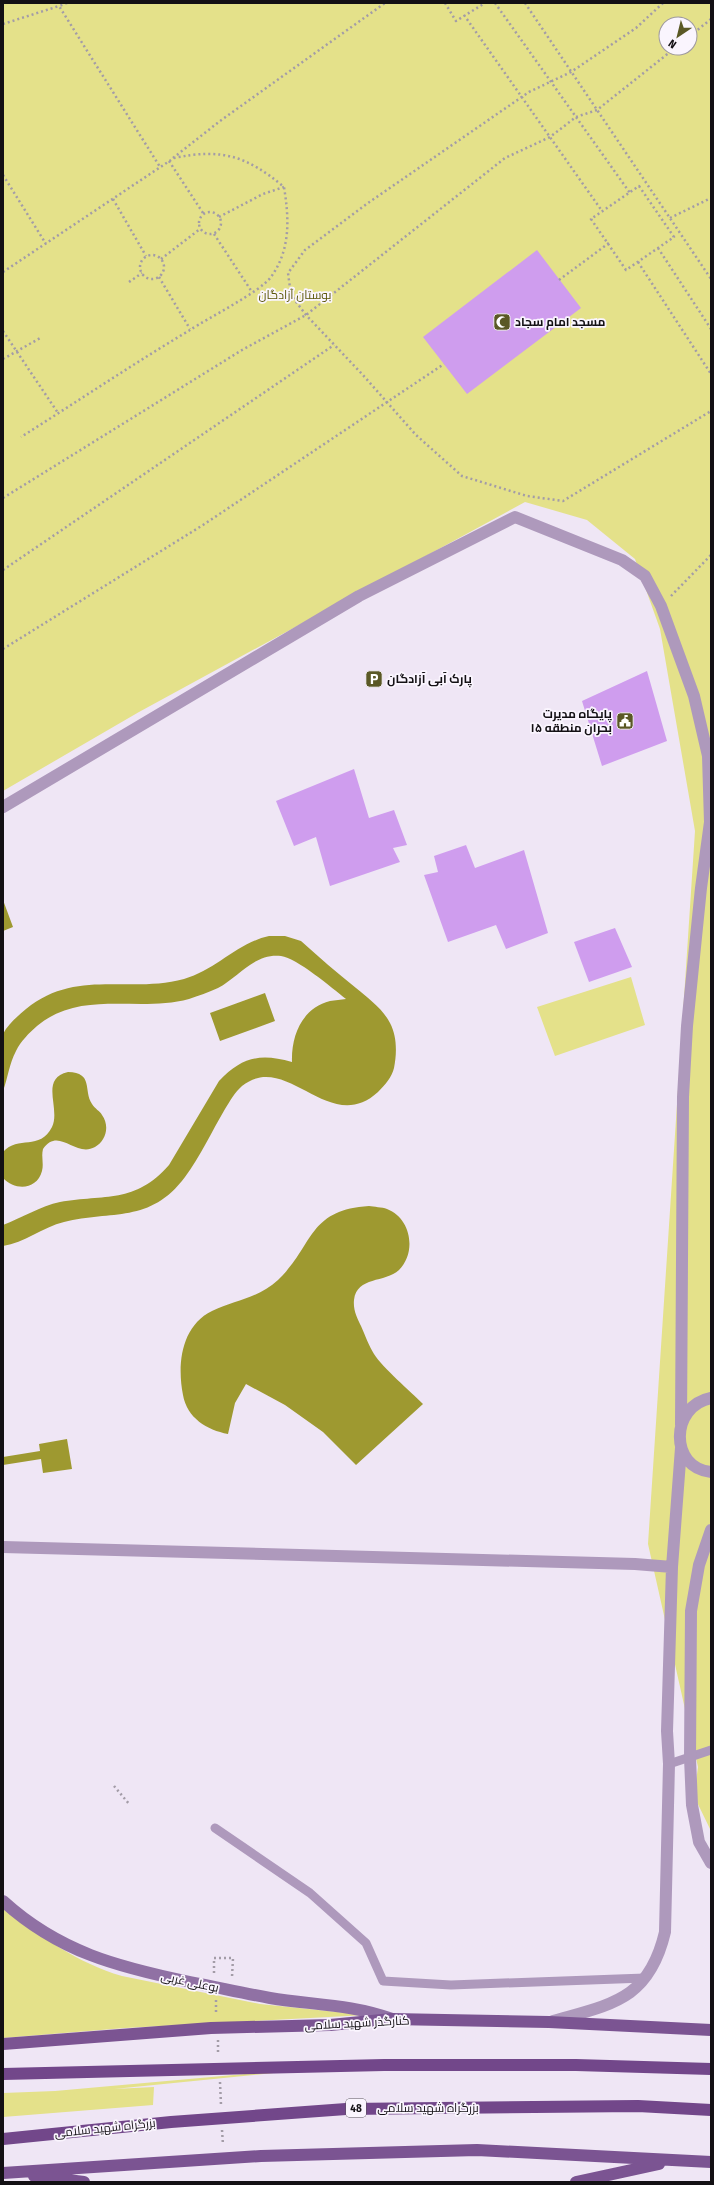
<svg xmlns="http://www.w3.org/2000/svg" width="714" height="2185" viewBox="0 0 714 2185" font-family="'Fira Sans Condensed',Cairo,sans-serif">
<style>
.green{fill:#e4e18a;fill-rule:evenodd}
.water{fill:#9e9930}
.building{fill:#cf9dee}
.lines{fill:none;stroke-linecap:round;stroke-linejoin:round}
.path{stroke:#a39ca7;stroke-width:2.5;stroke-dasharray:2 3;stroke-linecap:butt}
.service{stroke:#ae99bc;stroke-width:9}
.minor{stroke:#ae99bc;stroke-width:12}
.secondary{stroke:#9071a4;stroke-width:12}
.primary{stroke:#7b5492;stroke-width:12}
.trunk{stroke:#72478a;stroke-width:12}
.labels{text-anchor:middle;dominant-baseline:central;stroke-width:3.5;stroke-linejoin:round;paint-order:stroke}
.shield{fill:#faf5fe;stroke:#58555a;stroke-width:1}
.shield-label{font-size:11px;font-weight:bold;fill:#131014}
.park-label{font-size:12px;fill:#5b5708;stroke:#faf5fe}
.poi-label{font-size:12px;font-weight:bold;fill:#131014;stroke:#faf5fe;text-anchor:start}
.street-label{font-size:12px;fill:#131014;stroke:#faf5fe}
</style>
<rect width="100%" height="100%" fill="#efe6f5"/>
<!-- green -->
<path class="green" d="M3,3H711V1831L694,1796L698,1767L648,1544L695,831L660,629L635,559L587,520L525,502L139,712L3,791ZM666,24H690V48H666Z
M631,977L645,1025L555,1056L537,1007Z
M3,1909C41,1936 77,1963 122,1976L260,2004L366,2015L125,2028L3,2038Z
M402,2060L114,2089L154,2087L153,2105L3,2117V2093L55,2091Z"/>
<!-- water -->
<path class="water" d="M3,900L13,927L3,931Z
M269,936H285L301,941C319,957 337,973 356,988C368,998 383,1009 390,1023C397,1036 397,1053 394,1068C392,1077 385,1085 378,1092C329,1137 287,1050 242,1086C235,1092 230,1101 225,1109C212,1131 200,1157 185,1177C150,1224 112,1210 64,1222C43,1227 24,1243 3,1246V1225C21,1218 41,1206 60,1202C105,1194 135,1204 169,1165L219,1081C242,1057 260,1053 292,1062C291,1036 302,1008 330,1001C335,1000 341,1000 346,999C332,988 297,958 281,956C254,953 239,977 218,988C209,992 198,996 189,999C139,1013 81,989 37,1026C29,1033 21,1041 16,1051C9,1064 8,1078 3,1091C3,1080 0,1041 3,1034C8,1024 18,1016 26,1009C76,968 129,994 184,979C216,970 237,943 269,936Z
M265,993L275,1021L220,1041L210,1013Z
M68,1072C94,1073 83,1090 92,1104C95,1109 100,1111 102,1115C110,1126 106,1141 95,1147C75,1158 59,1126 43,1149C41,1157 44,1163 42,1171C37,1190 15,1191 3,1178V1152C18,1135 40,1151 52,1127C61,1108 39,1079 68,1072Z
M369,1206C374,1207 382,1207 387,1209C411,1218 417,1252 399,1270C385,1283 357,1276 354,1300C353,1310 357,1318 361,1326C365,1335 369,1346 374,1354C383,1368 410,1391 423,1404L356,1465L323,1432L285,1405L246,1384L235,1403L228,1434C207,1430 187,1418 183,1395C177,1365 181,1326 212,1311C235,1300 259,1298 278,1280C314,1246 307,1210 369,1206Z
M67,1439L72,1469L43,1473L41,1459L3,1465V1457L40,1451L39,1444Z"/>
<!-- building -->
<path class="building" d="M537,250L581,308L467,394L423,337Z
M647,671L667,741L602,766L582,701Z
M354,769L369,818L394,810L407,845L393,848L400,862L330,886L316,837L294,846L276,801Z
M466,845L475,868L524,850L548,933L506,949L496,925L448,942L424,875L438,872L434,856Z
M615,928L632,967L589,982L574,942Z"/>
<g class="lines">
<!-- path -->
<path class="path" d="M67,3L59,6L160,167
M445,3L456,21L485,3
M495,3L630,193
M525,3L711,279
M663,3L636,28L571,72L529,92L368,203L305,250L288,273L291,295L306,315L362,374L416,435L462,476L527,496L563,501L711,411
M464,15L602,211
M3,24L59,6
M690,36L711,19
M173,158L220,121L385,3
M169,161L203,213
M3,175L46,244
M639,186L674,237L626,270L591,219Z
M113,199L146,256
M199 223a11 11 0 1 1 22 0a11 11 0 1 1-22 0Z
M219,217L263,194L284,187
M670,218L711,198
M214,234L252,292
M658,248L711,329
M140 267a12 12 0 1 1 24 0a12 12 0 1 1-24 0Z
M161,259L200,229
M638,262L711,374
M3,272L174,158C222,148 247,156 284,187C289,218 291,249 271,277C260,292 208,318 190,330C133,364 78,401 21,437
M159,277L190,329
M559,280L609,243
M129,282L142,273
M3,331L58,413
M3,359L42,337
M3,498L242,350L306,315L505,158L550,137L576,117L597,110L675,48
M3,570L334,345
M671,596L711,555
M3,649L203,525L444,364
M114,1786L130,1805
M214,1973V1958H233L232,1977
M216,2000V2015
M218,2040V2055
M220,2082L221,2105
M222,2130L223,2145"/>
<!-- service -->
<path class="service" d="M669,1764L711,1750
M215,1828L310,1893L366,1943L383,1981L451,1985L645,1978"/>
<!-- minor -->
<path class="minor" d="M3,807L359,596L515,517L622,560L645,576L661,606L694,696L708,756L710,822L701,888L687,1026L683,1097L681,1425
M711,1398C670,1406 669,1468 711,1472
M711,1530L699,1565L691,1611L690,1758L692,1805L699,1842L711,1863
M3,1547L635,1564L672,1567
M553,2021C612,2004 649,2000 665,1932L669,1764L667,1731L672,1567L681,1448"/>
<!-- secondary -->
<path class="secondary" d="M3,1901C59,1952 118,1967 190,1982C216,1987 243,1993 270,1998C312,2005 351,2004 392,2019"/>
<!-- primary -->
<path class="primary" d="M3,2044L211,2028L330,2025L392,2019L549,2022L711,2030
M3,2173L261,2156L477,2150L711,2162
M34,2176L84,2182
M576,2182L659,2164"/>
<!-- trunk -->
<path class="trunk" d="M3,2074L384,2065H576L711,2069
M3,2139L171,2122L346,2109L638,2106L711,2110"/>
</g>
<!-- icons -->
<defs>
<symbol id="mosque-square" viewBox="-11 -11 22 22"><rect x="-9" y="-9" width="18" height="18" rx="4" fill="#5a5825" stroke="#faf5fe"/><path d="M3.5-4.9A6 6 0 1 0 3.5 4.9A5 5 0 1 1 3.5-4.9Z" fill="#fff"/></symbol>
<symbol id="parking-square" viewBox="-11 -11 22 22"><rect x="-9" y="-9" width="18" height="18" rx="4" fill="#5a5825" stroke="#faf5fe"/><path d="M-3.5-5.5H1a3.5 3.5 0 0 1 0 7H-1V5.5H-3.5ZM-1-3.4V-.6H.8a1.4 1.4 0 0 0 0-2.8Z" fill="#fff"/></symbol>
<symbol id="civic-square" viewBox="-11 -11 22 22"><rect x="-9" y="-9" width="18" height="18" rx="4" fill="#5a5825" stroke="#faf5fe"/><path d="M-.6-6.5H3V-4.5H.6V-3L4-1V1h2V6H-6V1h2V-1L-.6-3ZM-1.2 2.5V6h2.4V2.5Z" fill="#fff"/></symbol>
</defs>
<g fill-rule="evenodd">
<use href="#mosque-square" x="492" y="312" width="20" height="20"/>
<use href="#parking-square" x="364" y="669" width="20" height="20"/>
<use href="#civic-square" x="615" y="711" width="20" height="20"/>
</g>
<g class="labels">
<!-- shield labels -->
<rect class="shield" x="346" y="2099" width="20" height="18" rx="3"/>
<g class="shield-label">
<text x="356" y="2108">48</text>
</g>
<!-- park labels -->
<g class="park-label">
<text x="295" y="295">بوستان آزادگان</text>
</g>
<!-- poi labels -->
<g class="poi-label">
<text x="515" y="322">مسجد امام سجاد</text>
<text x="387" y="679">پارک آبی آزادگان</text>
<text x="612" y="714" text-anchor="end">پایگاه مدیرت<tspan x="612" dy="14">بحران منطقه ۱۵</tspan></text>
</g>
<!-- street labels -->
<g class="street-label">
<text transform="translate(190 1982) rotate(12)">بوعلی غربی</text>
<text transform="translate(357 2023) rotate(-3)">کنارگذر شهید سلامی</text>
<text x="428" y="2108">بزرگراه شهید سلامی</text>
<text transform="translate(105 2128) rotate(-6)">بزرگراه شهید سلامی</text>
</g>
</g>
<!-- border -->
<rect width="714" height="2185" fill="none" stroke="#131014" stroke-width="8"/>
<!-- north arrow -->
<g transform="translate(678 36) rotate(215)"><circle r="19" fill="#faf5fe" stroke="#9e99a0"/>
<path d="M0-3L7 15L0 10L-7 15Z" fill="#5a5825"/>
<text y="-6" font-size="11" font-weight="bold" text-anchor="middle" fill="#131014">N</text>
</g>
</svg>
